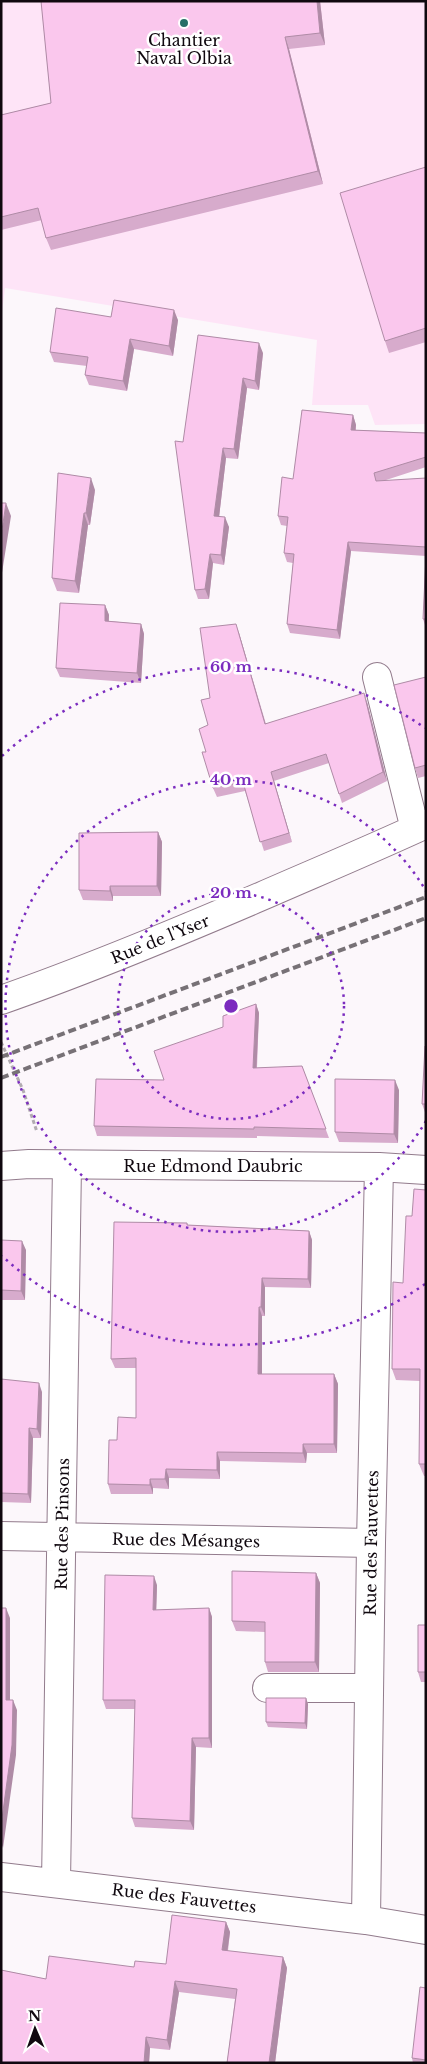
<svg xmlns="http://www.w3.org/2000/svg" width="427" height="2064" viewBox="0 0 427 2064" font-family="'Libre Baskerville',serif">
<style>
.built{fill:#fee4f7}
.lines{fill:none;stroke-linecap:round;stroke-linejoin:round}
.minor-casing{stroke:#927b8c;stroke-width:30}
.path{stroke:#b2acb1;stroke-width:3;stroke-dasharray:4 2.5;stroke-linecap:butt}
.minor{stroke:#fff;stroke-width:28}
.rail{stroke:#777176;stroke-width:4;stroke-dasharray:8 4;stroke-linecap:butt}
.wall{fill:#d7abcc}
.shaded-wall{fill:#af8ba6}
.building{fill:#fac7ed;stroke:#af8ba6}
.ring{fill:none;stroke:#7b2cbf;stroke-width:2.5;stroke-dasharray:2.5 5}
.poi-dot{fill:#266f67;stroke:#fff;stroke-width:2}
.labels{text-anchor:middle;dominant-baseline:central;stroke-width:5;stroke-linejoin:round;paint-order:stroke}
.poi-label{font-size:16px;fill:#10080f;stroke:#fff}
.street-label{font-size:16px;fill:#10080f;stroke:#fff}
.centre{fill:#7b2cbf;stroke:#fff;stroke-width:2.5}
.ring-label{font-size:15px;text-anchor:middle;font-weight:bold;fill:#7b2cbf;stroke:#fff;stroke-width:5;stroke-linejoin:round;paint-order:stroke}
</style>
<rect width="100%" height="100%" fill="#fcf7fb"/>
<!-- built -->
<path class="built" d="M1,1H426V424L375,425L368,405H312L317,340L5,288L1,320Z"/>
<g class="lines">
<defs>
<path id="minor" d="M377,677L415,829
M1,1000C90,969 176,933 262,896C317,872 372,849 426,824
M1,1166L29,1164L379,1167L426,1170
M1,1536L371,1543
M267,1688H369
M1,1877L366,1920L371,1543L379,1167
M56,1883L67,1165
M366,1920L426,1930"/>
</defs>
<!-- minor casing -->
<use href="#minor" class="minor-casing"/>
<!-- path -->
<path class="path" d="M1,1042L23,1090L37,1132"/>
<!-- minor -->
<use href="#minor" class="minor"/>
<!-- rail -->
<path class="rail" d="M1,1057L426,897
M1,1078L426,918"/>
</g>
<!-- wall -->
<path class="wall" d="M41,1H320L325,45L289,49L323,184L51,250L46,238L42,220L1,230V115L51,103Z
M426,167V342L389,353L385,341Z
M111,317L178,320L173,356L134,349L127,391L89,385L85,375L87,366L54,362L50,352Z
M263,353L259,390L247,388L238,459L226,458L219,517L229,527L224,565L213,563L209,599H198L195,590L183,442Z
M353,415L356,425V430L426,433V467L383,481L426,478V628L423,619L426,556L351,551L340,639L290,633L287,624L293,563L287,562L284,553L287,526L281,525L278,516L293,479Z
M95,490L90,525H88L79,593L57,591L52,578Z
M105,605L109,615V621L141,624L144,634L141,683L60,677L56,668Z
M239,633L266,724L367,702L387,781L342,803L329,763L274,781L292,842L264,851L245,791L217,797L213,788L208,725L210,698Z
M426,677V776L418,778L415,768Z
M158,832L162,842L161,896H113V901L83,900L79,890Z
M256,1004L259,1013L257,1068L302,1066L329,1138L257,1136V1138L97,1136L94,1126L164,1080L223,1027Z
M426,1046V1115L422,1104Z
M399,1090L398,1143L339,1142L335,1132Z
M426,1190V1476H424L419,1464L420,1381L396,1380L392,1369L412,1216Z
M187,1223L188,1225L309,1231L312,1240L311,1288L265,1287V1316H262V1374H334L338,1384L337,1453H307L306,1463L220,1461V1479L169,1478V1489L153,1488V1494H111L108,1484L117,1440L136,1418V1368H115L111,1359Z
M1,1240L26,1250L25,1300H1Z
M1,1379L42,1392L41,1438H33L31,1503L1,1502Z
M316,1573L320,1583L319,1672H268L265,1662V1632L236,1631L232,1621Z
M157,1585L156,1610L209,1608L212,1617V1748L196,1747L194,1830L135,1827L132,1818L135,1709H106L103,1700Z
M426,1625V1682H421L418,1672Z
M306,1698L308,1704L307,1729L268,1727L266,1722Z
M226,1922L230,1932L228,1951L283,1957L287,1968L275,2063H227L235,1999L179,1992L170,2050L150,2048L149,2063H1V1970L46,1979L134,1967L166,1964Z
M426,1988V2063H413L412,2058Z"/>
<!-- shaded-wall -->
<path class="shaded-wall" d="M317,1H320L325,45L320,33Z
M285,37L289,49L323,184L318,171Z
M174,310L178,320L173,356L169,346Z
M130,339L134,349L127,391L123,381Z
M259,343L263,353L259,390L255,381Z
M243,378L247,388L238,459L234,449Z
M353,415L356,425L354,439L351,430Z
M223,448L226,458L218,526L214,516Z
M91,478L95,490L90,525L86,513Z
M6,503L11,516L1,579V537Z
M84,513L88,525L79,593L75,581Z
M225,517L229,527L224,565L221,555Z
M348,542L351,551L340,639L337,630Z
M210,554L213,563L209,599L205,589Z
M105,605L109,615L108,631L105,621Z
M141,624L144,634L141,683L137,673Z
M236,624L239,633L268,733L265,724Z
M364,693L367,702L387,781L383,772Z
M271,772L274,781L292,842L289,833Z
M158,832L162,842L161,896L157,886Z
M110,886L113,896V901L110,891Z
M256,1004L259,1013L256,1077L253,1068Z
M395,1080L399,1090L398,1143L394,1134Z
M309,1231L312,1240L311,1288L308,1279Z
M22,1241L26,1250L25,1300L21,1291Z
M262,1278L265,1287V1316L261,1307Z
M259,1307L262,1316V1383L258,1374Z
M334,1374L338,1384L337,1453L334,1444Z
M39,1383L42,1392L41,1438L37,1429Z
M29,1428L33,1438L31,1503L28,1494Z
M303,1444L307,1453L306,1463L303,1453Z
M217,1452L220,1461V1479L217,1470Z
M166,1469L169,1478V1489L165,1479Z
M150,1479L153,1488V1494L150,1485Z
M316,1573L320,1583L319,1672L315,1662Z
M154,1576L157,1585L156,1619L153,1610Z
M6,1608L10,1618V1709L6,1700Z
M209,1608L212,1617V1748L209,1738Z
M306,1698L308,1704L307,1729L305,1723Z
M13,1700L17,1710L16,1755L3,1848L1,1842V1826Z
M192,1738L196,1747L194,1830L190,1821Z
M226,1922L230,1932L226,1961L222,1950Z
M283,1957L287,1968L275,2063H269Z
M175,1981L179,1992L170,2050L167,2040Z
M146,2037L150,2048L149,2063H144Z"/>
<!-- building -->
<path class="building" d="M41,1H317L320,33L285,37L318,171L46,238L38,208L1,217V115L51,103Z
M426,167V328L385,341L340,193Z
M114,300L174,310L169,346L130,339L123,381L85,375L88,357L50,352L56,308L111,317Z
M198,335L259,343L255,381L243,378L234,449L223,448L214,516L225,517L221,555L210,554L205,589L195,590L175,441L183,442Z
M302,410L353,415L351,430L426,433V457L374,473L376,481L426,478V547L348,542L337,630L287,624L294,554L284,553L288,517L278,516L282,477L293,479Z
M58,473L91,478L86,513H84L75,581L52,578Z
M1,503H6L1,537Z
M426,556V619H423Z
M60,603L105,605V621L141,624L137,673L56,668Z
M236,624L265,724L364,693L383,772L339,794L326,754L271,772L289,833L260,842L243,782L213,788L202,752H206L199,729L208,725L201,700L210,698L200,628Z
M426,677V765L415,768L394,685Z
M158,832L157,886H110V891L79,890V833Z
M256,1004L253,1068L302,1066L326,1129L254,1127V1129L94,1126L96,1079L164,1080L154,1051L223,1027V1016Z
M425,1046H426V1104H422Z
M335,1079L395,1080L394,1134L335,1132Z
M414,1189L426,1190V1464H419L420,1369H392L393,1282L403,1283L406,1216H412Z
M114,1222L187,1223V1225L309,1231L308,1279L262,1278L261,1307H259L258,1374H334V1444H303V1453L217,1452V1470L166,1469L165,1479H150V1485L108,1484L109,1440H117L118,1417L136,1418V1358L111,1359Z
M1,1240L22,1241L21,1291L1,1290Z
M1,1379L39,1383L37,1429L29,1428L28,1494L1,1493Z
M232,1571L316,1573L315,1662H265V1622L232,1621Z
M105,1575L154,1576L153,1610L209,1608V1738H192L190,1821L132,1818L135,1700H103Z
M1,1608H6V1700H13L12,1745L1,1826Z
M418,1625H426V1672H418Z
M266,1698H306L305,1723L266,1722Z
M172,1915L226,1922L222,1950L283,1957L269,2063H227L237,1989L175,1981L167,2040L146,2037L144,2063H1V1970L46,1979L49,1956L134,1967L135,1961L166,1964Z
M420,1987L426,1988V2060L412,2058Z"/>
<!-- distance rings -->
<g class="ring">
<circle cx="231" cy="1006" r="113"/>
<path d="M426 1121A226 226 0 1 1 426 891"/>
<path d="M425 1284A339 339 0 0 1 2 1256M2 756A339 339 0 0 1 425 728"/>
</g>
<!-- markers -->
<circle class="poi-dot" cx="184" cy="23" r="5"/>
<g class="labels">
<!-- poi labels -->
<g class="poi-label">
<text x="184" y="40">Chantier<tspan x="184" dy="18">Naval Olbia</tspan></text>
</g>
<!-- street labels -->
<g class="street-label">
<text transform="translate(160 939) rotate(-22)">Rue de l'Yser</text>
<text x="213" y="1166">Rue Edmond Daubric</text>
<text transform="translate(62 1524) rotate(-89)">Rue des Pinsons</text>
<text transform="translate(186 1540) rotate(1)">Rue des Mésanges</text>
<text transform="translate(371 1543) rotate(-89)">Rue des Fauvettes</text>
<text transform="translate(184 1898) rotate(7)">Rue des Fauvettes</text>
</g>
</g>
<circle cx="231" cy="1006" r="8" class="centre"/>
<g class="ring-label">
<text x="231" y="672">60 m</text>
<text x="231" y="785">40 m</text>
<text x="231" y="898">20 m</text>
</g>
<!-- border -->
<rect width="427" height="2064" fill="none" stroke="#10080f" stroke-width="5"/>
<!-- north arrow -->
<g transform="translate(35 2029) rotate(358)" stroke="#ffffff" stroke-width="4" paint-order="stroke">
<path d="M0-4L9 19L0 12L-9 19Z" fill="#10080f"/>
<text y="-8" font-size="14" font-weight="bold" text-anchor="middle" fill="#10080f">N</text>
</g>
</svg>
